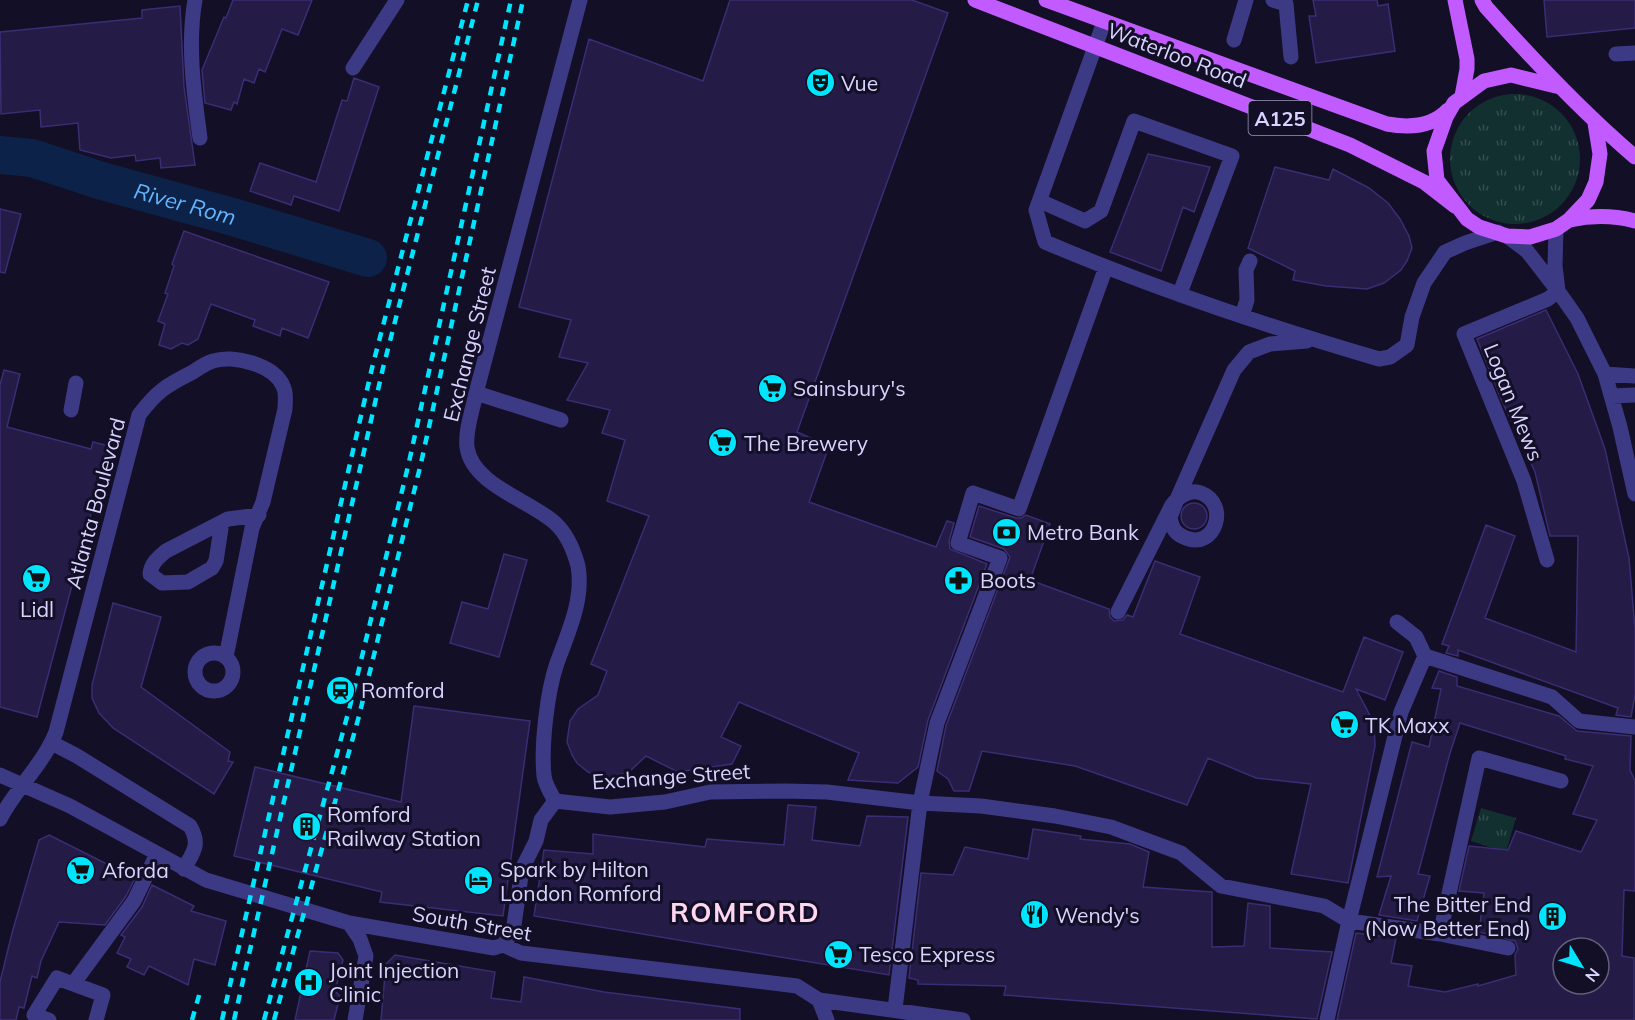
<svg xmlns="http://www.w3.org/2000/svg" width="1635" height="1020" viewBox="0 0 1635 1020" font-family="Mulish,sans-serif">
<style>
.grass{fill:url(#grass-tufts)}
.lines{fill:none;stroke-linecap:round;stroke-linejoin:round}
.river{stroke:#0c2248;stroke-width:38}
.building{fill:#241b47;stroke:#3b2d73;stroke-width:1.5;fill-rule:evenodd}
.minor{stroke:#3d3a85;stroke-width:15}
.major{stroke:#c25bff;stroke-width:15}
.rail{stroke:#00e5ff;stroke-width:4.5;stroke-dasharray:9 8;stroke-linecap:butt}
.labels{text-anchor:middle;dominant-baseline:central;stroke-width:6;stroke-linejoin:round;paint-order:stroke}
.shield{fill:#130f26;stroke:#9e99be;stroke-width:1.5}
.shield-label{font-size:20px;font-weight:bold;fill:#d9d4ff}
.street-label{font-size:21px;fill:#d9d4ff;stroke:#130f26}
.poi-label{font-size:21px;fill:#d9d4ff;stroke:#130f26;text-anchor:start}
.water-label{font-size:22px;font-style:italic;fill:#62b6ff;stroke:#130f26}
.district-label{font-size:27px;font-weight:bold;letter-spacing:1.5px;fill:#ffd6f0;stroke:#130f26}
</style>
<defs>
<pattern id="grass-tufts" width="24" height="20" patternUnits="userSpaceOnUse" patternTransform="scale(1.5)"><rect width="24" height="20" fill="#12302f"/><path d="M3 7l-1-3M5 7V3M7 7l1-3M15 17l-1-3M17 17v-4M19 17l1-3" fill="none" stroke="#344d4e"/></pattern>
</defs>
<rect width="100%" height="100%" fill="#130f26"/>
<!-- grass -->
<path class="grass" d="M1450 159a65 65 0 1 1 130 0a65 65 0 1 1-130 0Z
M1481,808L1516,818L1506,852L1471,841Z"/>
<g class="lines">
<!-- river -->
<path class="river" id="s1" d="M0,155L32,158L102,181L233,217L368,258"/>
</g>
<!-- building -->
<path class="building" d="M233,0H312L298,35L282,29L265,72L259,69L254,83L244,79L237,104L234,102L231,110L205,103L202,70L224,17L226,18Z
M730,0H912L948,13L797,432L829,446L809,502L936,547L947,521L954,523L949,541L950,549L987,564L928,720L918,767L898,783L848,780L859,753L739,702L721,737L741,746L732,764L678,772L646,756L630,771L612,777L598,776L588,772L577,763L572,755L567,742L570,721L578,709L598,695L607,671L591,664L649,516L607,501L625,440L602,433L610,410L567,400L588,363L559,357L571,320L519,307L589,39L703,81Z
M1313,0H1377L1378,6L1388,4L1395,51L1316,63L1309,16H1316Z
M1544,0H1635V28L1547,37Z
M180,6L184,87L195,165L161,168L160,158L136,161L135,155L111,158L80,150L78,123L41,127L40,110L1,114L0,32L142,18V10Z
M354,78L379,87L339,211L294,196L291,205L250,191L260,163L316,182L342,100L347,101Z
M1148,154L1210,167L1194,212L1183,207L1161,271L1110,252Z
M1275,167L1329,180L1333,169L1369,188L1388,203L1400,219L1409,236L1412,248L1407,261L1401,270L1384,283L1367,289L1326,286L1293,280L1295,271L1248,248Z
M0,209L21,214L5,273L0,272Z
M184,231L329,282L308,338L282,328L280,336L253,326L255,320L211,304L198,339L188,345L182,343L171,349L159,345L165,324L158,321L168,294L165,293L174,266L172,264Z
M1546,310L1578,374L1605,449L1629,558L1635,629V695L1631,717L1616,715L1618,708L1458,650V656L1446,653L1449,646L1442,644L1486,525L1515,536L1485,618L1576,652L1578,536H1550L1535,472L1501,399L1477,339Z
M4,370L20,374L7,427L91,449L93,442L109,446L37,717L0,707V385Z
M1181 516a13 13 0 1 1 26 0a13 13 0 1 1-26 0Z
M979,506L1016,518H1021L1026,515L1050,524L1030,580L1109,609L1110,617L1114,621L1123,620L1127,615L1133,617L1155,561L1200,577L1180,634L1343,692L1364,637L1403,652L1385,700L1356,689L1374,723L1375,746L1348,883L1291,874L1311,784L1256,778L1208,758L1187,805L1075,766L982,751L969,791H954L948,779L937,771L946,726L1010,557L1004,549L970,537Z
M504,554L527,560L499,657L450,643L462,602L488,609Z
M113,603L161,617L141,687L230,752L228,761L233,762L214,794L113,728L99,713L92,698V685Z
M1439,671L1457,677V686L1559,716L1577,731L1631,736L1630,770L1635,781V891L1624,890L1622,956L1634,958V1020H1337L1356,933L1396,938L1391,963L1412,966L1408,986L1445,992L1478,984V986L1516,975L1515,955L1518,949L1515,941L1479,932L1484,893L1459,891L1469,846L1508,850L1516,831L1581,852L1597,820L1573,814L1593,766L1565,759L1566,756L1460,723L1450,753L1418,874L1430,876L1417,921L1379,915L1391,876L1377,877L1412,742L1429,747L1441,689L1432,688ZM1563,946H1599V984H1563Z
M414,706L530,721L503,916L380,902L382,892L234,856L255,767L401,802Z
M788,805L816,807L812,840L860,846L867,816L908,817L889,975L534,916L544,850L593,854V834L705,847L707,839L784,845Z
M1033,829L1081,836L1080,839L1130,844L1149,852L1143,887L1212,892V947L1244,946L1248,903L1270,906V948L1332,952L1317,1019L1004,995L1006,986L918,984V980L909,978L921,873L953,875L965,847L1028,859Z
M49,835L135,878L126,896L105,925L59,922L41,961L37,978L32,976L24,1008L19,1007L16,1020H0V982L12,933L39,840Z
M152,885L194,906L191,911L226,921L215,965L194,959L188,985L149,966L144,975L127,967L131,959L117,953L125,937L121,935L142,907Z
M310,951L338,953L343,960L335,991L340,996L334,1020H295Z
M395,955L495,972L491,998L521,1002L524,977L604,992L740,1009V1020H381L386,964Z"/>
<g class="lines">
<!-- minor -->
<path class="minor" d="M195,0C187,45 194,93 200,138
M1273,0L1286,4L1291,57
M1104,22L1036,210L1045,242C1153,288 1266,326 1379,359L1390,357L1407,345L1412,317L1424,283L1445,252L1465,243L1498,232
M1234,40L1246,0
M1616,54L1635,53
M353,68L397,0
M1040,201L1085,221L1101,211L1134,121L1232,156L1180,293
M1507,236L1527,251L1558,291L1555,266L1556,229
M1242,316L1247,300L1246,270L1250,261
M1605,374L1635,376
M476,393L561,420
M1611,396L1635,395
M71,410L76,383
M222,522L216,561L212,568L188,582L162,583L150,574C151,563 158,558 166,551L228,519L259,515
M1547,560L1524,481L1464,334L1548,299L1558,291L1577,318L1605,374L1620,427L1635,494
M1118,612L1172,505C1179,496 1190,489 1201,493C1230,504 1215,550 1186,538C1175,534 1172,528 1170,517L1178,497L1234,370L1249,352L1270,344L1307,341
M1397,622L1416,637L1425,656
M195 672a19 19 0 1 1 38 0a19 19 0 1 1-38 0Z
M52,743L77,756L190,826C201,845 193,852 184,869
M0,775L70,806L206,880L349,923L494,948L503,945L521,953L797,986L819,1000L963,1020
M555,801L610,807L665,802L710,792L785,791L827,792L920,803L981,806L1055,816L1111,827L1181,853L1221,886L1324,906L1349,921L1440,934L1508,948
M555,801C551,794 545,784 544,776C541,746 547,692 557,663C568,633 584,599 578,566C574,551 566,533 555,523C530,500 472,485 467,447C465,430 473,409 476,393L580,0
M0,819C16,788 43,765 56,732L139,415C157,391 167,385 193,372C199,368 206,363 213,361C233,354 274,365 283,386C287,393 285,401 285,409L263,502L252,528L226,657
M349,923L360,939L366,956L355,1020
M1440,934L1479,758L1561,781
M503,945L513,932L522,869L536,841L541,820L555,801
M73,984L134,901L157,854
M819,1000L827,1020
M895,1009L920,803L937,723L1000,558L958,543L973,493L1019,509L1106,267
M49,1020L34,1015L57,978L103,995L96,1020
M1327,1020L1349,921L1401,712L1425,656L1552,697L1579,721L1635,727"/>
<!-- major -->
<path class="major" d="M975,0L1350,145L1424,182L1455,206
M1046,0L1387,124C1409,128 1432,127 1448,110
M1455,0L1467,59V69L1462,96
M1482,0L1486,7C1533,60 1581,111 1635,157
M1560,87L1511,75L1484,81L1454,103L1446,117L1434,151L1437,180L1467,219L1479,227L1507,236L1530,237L1556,229L1569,220L1588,200L1596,182L1600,154L1595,123
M1570,220C1593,215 1612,215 1635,221"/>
<!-- rail -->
<path class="rail" d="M192,1020L200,992
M222,1020L372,368L468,0
M234,1020L383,368L478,0
M264,1020L350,706L409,462L511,0
M274,1020L359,716L421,463L523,0"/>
</g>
<!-- icons -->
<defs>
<symbol id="theatre-disc" viewBox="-11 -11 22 22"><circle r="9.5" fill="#00e5ff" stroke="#130f26"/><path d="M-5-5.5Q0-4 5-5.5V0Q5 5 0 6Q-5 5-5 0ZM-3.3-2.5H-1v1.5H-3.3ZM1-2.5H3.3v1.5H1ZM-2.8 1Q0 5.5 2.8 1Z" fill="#111"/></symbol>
<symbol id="supermarket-disc" viewBox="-11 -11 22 22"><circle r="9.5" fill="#00e5ff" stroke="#130f26"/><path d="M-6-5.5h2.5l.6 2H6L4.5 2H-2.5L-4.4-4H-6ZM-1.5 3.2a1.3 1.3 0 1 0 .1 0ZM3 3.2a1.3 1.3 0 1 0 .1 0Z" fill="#111"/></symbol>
<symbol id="bank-disc" viewBox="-11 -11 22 22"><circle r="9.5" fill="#00e5ff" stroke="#130f26"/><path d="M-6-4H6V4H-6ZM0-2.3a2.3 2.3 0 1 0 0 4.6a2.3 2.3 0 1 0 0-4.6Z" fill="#111"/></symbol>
<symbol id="pharmacy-disc" viewBox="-11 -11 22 22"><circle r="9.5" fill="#00e5ff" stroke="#130f26"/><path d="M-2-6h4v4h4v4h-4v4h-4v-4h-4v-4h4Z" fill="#111"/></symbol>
<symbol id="station-disc" viewBox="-11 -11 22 22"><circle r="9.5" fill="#00e5ff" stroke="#130f26"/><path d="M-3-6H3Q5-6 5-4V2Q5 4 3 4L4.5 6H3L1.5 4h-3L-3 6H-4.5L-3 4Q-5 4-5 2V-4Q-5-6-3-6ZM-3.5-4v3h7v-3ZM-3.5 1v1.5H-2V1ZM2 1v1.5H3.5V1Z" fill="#111"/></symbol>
<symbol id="building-disc" viewBox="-11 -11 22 22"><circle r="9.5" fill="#00e5ff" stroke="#130f26"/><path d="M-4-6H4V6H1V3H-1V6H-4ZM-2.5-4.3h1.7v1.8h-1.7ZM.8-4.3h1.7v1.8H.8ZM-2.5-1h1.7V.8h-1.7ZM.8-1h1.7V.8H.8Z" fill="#111"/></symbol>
<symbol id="hotel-disc" viewBox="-11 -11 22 22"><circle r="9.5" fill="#00e5ff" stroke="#130f26"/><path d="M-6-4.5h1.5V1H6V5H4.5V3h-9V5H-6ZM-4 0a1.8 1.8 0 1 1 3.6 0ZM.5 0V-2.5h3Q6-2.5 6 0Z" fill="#111"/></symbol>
<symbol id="restaurant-disc" viewBox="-11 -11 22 22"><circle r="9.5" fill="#00e5ff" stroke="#130f26"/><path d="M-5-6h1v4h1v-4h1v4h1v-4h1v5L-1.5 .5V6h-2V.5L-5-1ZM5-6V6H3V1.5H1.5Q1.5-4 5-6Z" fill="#111"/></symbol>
<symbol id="hospital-disc" viewBox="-11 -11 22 22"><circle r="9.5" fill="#00e5ff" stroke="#130f26"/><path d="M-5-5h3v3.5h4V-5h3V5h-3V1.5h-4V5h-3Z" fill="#111"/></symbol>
</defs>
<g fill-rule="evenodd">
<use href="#theatre-disc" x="804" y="66" width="33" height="33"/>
<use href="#supermarket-disc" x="756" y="372" width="33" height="33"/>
<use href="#supermarket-disc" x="706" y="426" width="33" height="33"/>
<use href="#bank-disc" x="990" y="516" width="33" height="33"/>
<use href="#supermarket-disc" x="20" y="562" width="33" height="33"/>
<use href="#pharmacy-disc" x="942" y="564" width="33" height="33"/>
<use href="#station-disc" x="324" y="674" width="33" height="33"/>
<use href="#supermarket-disc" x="1328" y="708" width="33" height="33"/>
<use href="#building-disc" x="290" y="810" width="33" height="33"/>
<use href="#supermarket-disc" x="64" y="854" width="33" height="33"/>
<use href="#hotel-disc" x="462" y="864" width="33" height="33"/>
<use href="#restaurant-disc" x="1018" y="898" width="33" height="33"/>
<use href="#building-disc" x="1536" y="900" width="33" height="33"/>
<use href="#supermarket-disc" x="822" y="938" width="33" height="33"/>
<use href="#hospital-disc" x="292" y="966" width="33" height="33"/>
</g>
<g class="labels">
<!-- shield labels -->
<rect class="shield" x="1248.5" y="101" width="63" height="34" rx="4.5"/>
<g class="shield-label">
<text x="1280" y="118">A125</text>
</g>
<!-- street labels -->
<g class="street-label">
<text transform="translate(1177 55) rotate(21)">Waterloo Road</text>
<text transform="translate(469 344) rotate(-76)">Exchange Street</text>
<text transform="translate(1514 402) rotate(68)">Logan Mews</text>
<text transform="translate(95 503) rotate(-75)">Atlanta Boulevard</text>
<text transform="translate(671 776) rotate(-4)">Exchange Street</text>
<text transform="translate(472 923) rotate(10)">South Street</text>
</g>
<!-- poi labels -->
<g class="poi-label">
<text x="841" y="83">Vue</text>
<text x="793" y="388">Sainsbury's</text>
<text x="744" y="443">The Brewery</text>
<text x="1027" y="532">Metro Bank</text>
<text x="980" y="580">Boots</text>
<text x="37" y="609" text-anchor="middle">Lidl</text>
<text x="361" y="690">Romford</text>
<text x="1365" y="725">TK Maxx</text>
<text x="327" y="814">Romford<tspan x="327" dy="24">Railway Station</tspan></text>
<text x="500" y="869">Spark by Hilton<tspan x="500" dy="24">London Romford</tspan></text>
<text x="102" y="870">Aforda</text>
<text x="1531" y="904" text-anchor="end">The Bitter End<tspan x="1531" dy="24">(Now Better End)</tspan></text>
<text x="1055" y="915">Wendy's</text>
<text x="859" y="954">Tesco Express</text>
<text x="329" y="970">Joint Injection<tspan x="329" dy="24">Clinic</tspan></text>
</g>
<!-- water labels -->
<g class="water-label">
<text stroke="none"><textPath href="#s1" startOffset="192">River Rom</textPath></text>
</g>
<!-- district labels -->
<g class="district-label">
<text x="745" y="912">ROMFORD</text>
</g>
</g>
<!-- north arrow -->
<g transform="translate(1581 966) rotate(128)"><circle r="28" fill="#130f26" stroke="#625e7d" stroke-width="1.5"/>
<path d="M0-4.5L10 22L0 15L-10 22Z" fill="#00e5ff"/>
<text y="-9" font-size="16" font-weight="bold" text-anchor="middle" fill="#d9d4ff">N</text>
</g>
</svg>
